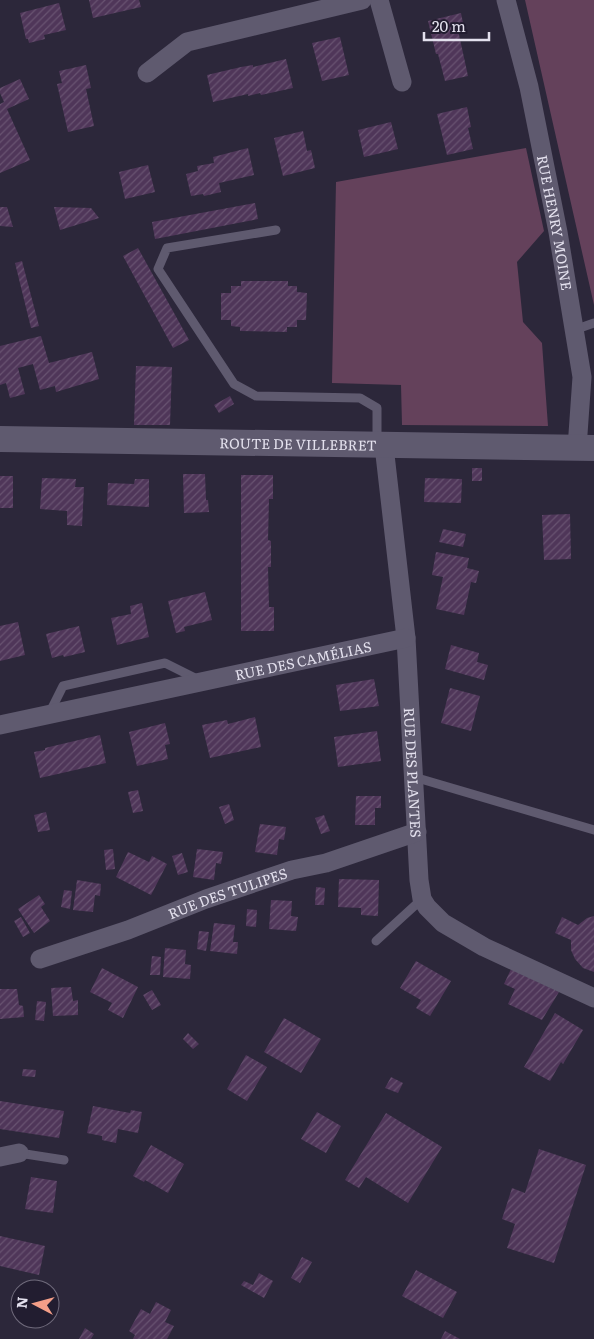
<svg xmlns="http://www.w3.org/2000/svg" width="594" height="1339" viewBox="0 0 594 1339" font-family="Literata,serif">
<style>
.green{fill:#64415b}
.building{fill:url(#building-hatch)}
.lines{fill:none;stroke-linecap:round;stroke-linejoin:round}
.lane{stroke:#5f5a6f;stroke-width:9}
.street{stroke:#5f5a6f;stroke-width:19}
.secondary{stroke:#5f5a6f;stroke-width:26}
.labels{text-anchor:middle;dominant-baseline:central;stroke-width:5;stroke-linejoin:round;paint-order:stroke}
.street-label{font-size:14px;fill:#e4e1ee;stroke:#221d30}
</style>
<defs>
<pattern id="building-hatch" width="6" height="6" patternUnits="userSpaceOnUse" patternTransform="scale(1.25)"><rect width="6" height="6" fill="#4f3659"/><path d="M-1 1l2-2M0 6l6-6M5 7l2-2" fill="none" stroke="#685371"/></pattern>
</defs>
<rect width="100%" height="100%" fill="#2c273a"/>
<!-- green -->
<path class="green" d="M525,0H594V305Z
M526,148L544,231L517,262L523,322L542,343L548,426L402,425L401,385L332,383L336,182Z"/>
<!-- building -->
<path class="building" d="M89,0H139L141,7L93,18Z
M59,3L66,30L44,35L45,39L29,43L28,39H26L20,13Z
M461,13L464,28L458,30L468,76L445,81L438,54H436L428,21Z
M340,37L349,75L322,81L312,43Z
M286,59L293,88L261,95L260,93L248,96V94L213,102L207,75L241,67L253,65V67Z
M86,65L91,88L86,89L94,126L68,132L57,84L62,83L59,71Z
M20,79L29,99L7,109L30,160L0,173V104L4,102L0,93V88Z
M467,107L471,127L468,128L473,149L447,155L437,114Z
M391,122L398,149L364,157L358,130Z
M303,131L307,151L311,150L315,168L283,176L274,138Z
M248,148L254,175L219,183L221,192L204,196L203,194L191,196L186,174L198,171L197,166L214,163L213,157Z
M148,165L155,192L125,199L119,172Z
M255,203L258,219L155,239L152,222Z
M0,207H7L13,227L0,226Z
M54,207L91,208L99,218L60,230Z
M138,248L189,340L173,348L123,256Z
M22,261L39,326L31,328L15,263Z
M241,281H288V286H297V292L307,293L306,320H297V327H287V332L240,331V327L231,326V320H221V293H231V286H241Z
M41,336L49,363L92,352L99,379L56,392L55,386L40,390L33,364L18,368L25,394L10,398L6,383L0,385V346Z
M136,366L172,367L170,425H134Z
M230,396L234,404L219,413L214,405Z
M472,468H482V481H472Z
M183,474H205L206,500H208L209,512L184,513Z
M241,475H273V499H269L268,540L271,541V567H268L269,607H274V631H241Z
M0,476H13V508H0Z
M42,478L76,479L75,487H84L82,526L67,525V511L40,509Z
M425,478L462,479L461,503L424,502Z
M135,479H149V507L107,505L108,483L134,484Z
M570,514L571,559L544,560L542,515Z
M443,529L466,534L463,547L439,542Z
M436,552L469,558L467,568L479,571L476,583L471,582L464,615L436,609L443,577L432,575Z
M205,592L212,620L184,627L185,631L176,633L168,601Z
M142,603L149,637L117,645L111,618L131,614L130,606Z
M18,622L25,655L0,661V626Z
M79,626L85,652L64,657L63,655L52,658L46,634Z
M451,645L479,653L477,662L488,665L484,680L445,669Z
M374,679L379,706L340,711L336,685Z
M450,688L480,696L471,731L441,723Z
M255,717L261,747L210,758L202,725L227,720L228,724Z
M165,723L170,744L165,745L168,759L137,766L129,732Z
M377,731L381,761L338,767L334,737Z
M100,735L106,763L40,778L34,752L45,750V748Z
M138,790L143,811L133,813L128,792Z
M356,796H381V808H375V825H355Z
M229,804L234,820L225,824L219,807Z
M46,812L50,830L38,832L34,815Z
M324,815L330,831L321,834L315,818Z
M260,824L286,827L284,840L279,839L277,855L255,852Z
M113,849L115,869L106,870L104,850Z
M197,849L223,852L221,864L216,863L214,880L193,877Z
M128,852L149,862L152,856L167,864L151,895L116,877Z
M182,853L188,872L178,875L172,856Z
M339,879L379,880L378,916L361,915V908L338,907Z
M77,880L101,884L100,896L95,895L93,912L73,910Z
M316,887L325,888L324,905H315Z
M64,890L72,891L70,909L61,907Z
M39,895L45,904L41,907L50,921L34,933L18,909Z
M271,900L292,901L291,916L298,917L296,931L269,929Z
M247,909L257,910L256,927L246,926Z
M594,916V972L583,968L575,959L571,950V940L555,933L562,917L578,925L587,918Z
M21,917L30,933L23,937L14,921Z
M214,923L235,925L233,942H238L237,954L210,951Z
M199,931L209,932L206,951L197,949Z
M165,948L186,950L185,964L191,965L190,979L163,977Z
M152,956L161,957L160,975H150Z
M416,961L451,981L430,1016L416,1008L421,1000L400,988Z
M102,968L138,987L123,1018L108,1010L112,1003L90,992Z
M511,969L559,992L542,1020L508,1004L515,989L504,984Z
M71,987L73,1001L78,1000V1015L53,1016L51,988Z
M0,989H17L19,1005L23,1006L24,1017L0,1019Z
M152,990L161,1005L152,1010L143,995Z
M37,1001L46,1002L44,1021L35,1020Z
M555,1013L583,1030L563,1064L561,1062L550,1081L524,1067Z
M284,1018L321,1039L301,1073L264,1052Z
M188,1033L199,1044L193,1049L183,1039Z
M246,1055L267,1067L247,1101L227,1089Z
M23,1069L36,1070L35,1077L22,1076Z
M391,1077L403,1083L398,1093L385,1088Z
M0,1101L64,1111L59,1138L0,1129Z
M93,1106L130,1113L131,1110L142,1112L138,1133L118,1129L116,1143L102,1140V1136L87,1133Z
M317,1112L341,1126L326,1153L301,1139Z
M386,1113L442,1147L408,1203L366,1177L359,1188L345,1180Z
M151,1145L184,1164L168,1193L145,1180L144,1182L133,1176Z
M539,1149L586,1165L554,1263L507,1248L515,1224L502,1219L512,1188L525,1193Z
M31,1177L57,1181L53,1213L25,1209Z
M0,1236L45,1246L39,1275L0,1266Z
M302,1257L312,1262L300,1283L291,1278Z
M416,1270L457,1292L443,1318L402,1296Z
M259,1273L273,1281L264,1298L241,1285L244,1281L253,1285Z
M156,1302L171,1310L165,1322L174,1326L167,1339H133L135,1335L129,1331L141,1309L150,1314Z
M85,1328L94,1334L91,1339H79Z
M445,1331L460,1339H441Z"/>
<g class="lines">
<!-- lane -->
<path class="lane" d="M276,230L167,248L158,269L234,384L256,396L360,398L377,408V443
M574,330L594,323
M49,714L63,686L165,663L199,680
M414,777L594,830
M376,941L422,899
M19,1153L64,1160"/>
<!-- street -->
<g class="street">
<path d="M379,0L402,82"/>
<path id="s1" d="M506,0L529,87L558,232L582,377L577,448"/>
<path d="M147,73L187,42L362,0"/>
<path id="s2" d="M384,446L406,638L419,880L422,899L427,907L443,923L484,947L594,998"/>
<path id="s3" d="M0,725L406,638"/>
<path id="s4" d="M40,959L128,930L206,899L292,870L326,863L417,832"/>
<path d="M0,1157L19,1153"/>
</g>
<!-- secondary -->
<path class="secondary" id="s5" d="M0,439L594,448"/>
</g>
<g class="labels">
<!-- street labels -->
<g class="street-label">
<text stroke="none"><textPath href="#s1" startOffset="228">RUE HENRY MOINE</textPath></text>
<text stroke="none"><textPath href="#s5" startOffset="298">ROUTE DE VILLEBRET</textPath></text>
<text stroke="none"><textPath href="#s3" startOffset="310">RUE DES CAMÉLIAS</textPath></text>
<text stroke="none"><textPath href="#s2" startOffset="328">RUE DES PLANTES</textPath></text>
<text stroke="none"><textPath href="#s4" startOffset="199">RUE DES TULIPES</textPath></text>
</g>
</g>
<!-- north arrow -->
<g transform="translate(35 1304) rotate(276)"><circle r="24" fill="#221d30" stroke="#706b7c"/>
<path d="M0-4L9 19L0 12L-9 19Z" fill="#f49e88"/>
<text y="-8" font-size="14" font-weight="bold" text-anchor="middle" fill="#e4e1ee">N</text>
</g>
<!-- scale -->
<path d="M424 32v8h65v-8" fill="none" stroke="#e4e1ee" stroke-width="2.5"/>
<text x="432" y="32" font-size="15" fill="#e4e1ee" stroke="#221d30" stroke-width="4" paint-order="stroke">20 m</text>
</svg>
